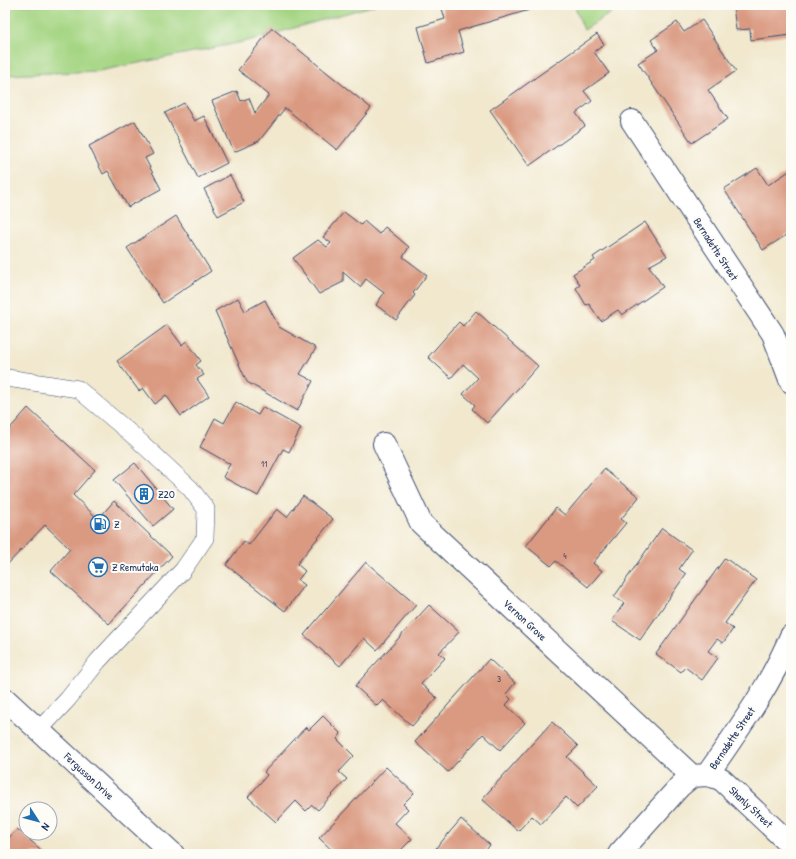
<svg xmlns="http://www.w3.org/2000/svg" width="796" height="859" viewBox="0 0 796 859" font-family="'Patrick Hand',sans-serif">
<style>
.green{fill:#a5d583;stroke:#608270}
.building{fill:#da9a81}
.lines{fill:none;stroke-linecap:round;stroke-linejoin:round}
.lane-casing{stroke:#3b4b6f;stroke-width:18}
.street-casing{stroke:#3b4b6f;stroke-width:24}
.highway-casing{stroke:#3b4b6f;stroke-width:24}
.lane{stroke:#fff;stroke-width:17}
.street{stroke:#fff;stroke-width:22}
.highway{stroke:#fff;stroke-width:22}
.labels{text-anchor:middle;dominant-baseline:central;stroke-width:4;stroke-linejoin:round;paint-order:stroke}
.number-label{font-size:9px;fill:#4b4a67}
.street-label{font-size:11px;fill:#1b2f5e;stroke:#fdfcf7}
.poi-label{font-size:11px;fill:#1b2f5e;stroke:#fdfcf7;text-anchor:start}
</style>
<rect width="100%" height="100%" fill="#fdfcf7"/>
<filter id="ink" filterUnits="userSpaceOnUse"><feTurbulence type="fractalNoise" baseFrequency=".025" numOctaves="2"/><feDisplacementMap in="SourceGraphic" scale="8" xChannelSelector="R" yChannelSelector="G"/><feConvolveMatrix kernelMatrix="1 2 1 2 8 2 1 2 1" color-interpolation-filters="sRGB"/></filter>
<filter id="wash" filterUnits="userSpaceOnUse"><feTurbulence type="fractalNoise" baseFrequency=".012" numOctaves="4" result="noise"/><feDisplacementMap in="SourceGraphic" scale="16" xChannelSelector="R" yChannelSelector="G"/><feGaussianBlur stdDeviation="0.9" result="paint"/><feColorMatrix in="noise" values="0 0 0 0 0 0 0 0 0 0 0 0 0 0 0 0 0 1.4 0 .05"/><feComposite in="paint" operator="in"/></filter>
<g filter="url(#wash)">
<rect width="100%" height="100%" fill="#f1e8ce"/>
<!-- green -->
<path class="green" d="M5,5H375L248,41L99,71L5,75Z
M574,5H623L584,30Z"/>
<g id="blocks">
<!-- building -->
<path class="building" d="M441,5H527L529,10L458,31L464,52L428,63L418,27L445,19Z
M733,5H791V35L751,40L750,29L736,30Z
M702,20L736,71L708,90L728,119L692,143L638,63L658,50L651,40L677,22L684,32Z
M272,28L371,108L337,150L285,108L259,141L234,152L212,101L237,91L241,101L249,98L255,113L269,95L238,70Z
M597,34L604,45L594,52L609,73L584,91L592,101L576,113L585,126L529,166L490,110Z
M184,103L194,121L204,116L227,163L198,178L165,113Z
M135,121L153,154L145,158L161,189L128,207L108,171L103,174L89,146Z
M757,168L768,185L791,170V204L788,206L791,211V217L789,219L791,221V232L763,250L724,189Z
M230,175L244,202L218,216L204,189Z
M344,212L361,225L364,221L379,234L385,227L409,247L403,257L427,275L413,293L415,295L396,320L376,305L384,293L366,279L360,287L343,272V282L319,294L293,258L318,240L327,247L331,243L323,237Z
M176,216L211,271L163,303L127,248Z
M645,222L667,256L649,266L663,287L622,315L618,310L601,321L589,304L586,305L576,288L580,285L573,274L595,260L593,257Z
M238,298L245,311L265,300L279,327L316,348L300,374L313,381L297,411L247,382L215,311Z
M476,311L538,366L487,423L472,409L475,405L463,394L478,378L463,364L451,378L428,357L459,322L463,326Z
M167,325L182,345L186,341L201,361L196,365L204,375L197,379L209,396L181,416L166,395L155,404L143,388L139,391L117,361Z
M236,402L258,415L263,407L301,428L289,452L283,449L258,496L223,477L230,464L200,447L215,418L224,423Z
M28,408L95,470L73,495L98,519L114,501L172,556L109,624L51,571L70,549L45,525L5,567V434Z
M135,463L173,509L153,526L114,480Z
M604,469L639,497L621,519L626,523L593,563L602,571L588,587L556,561L551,566L526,546L556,508L565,515Z
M303,496L333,519L297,564L305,571L298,580L305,585L285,611L226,565L244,541L249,545L277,509L287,517Z
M662,528L692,550L679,569L686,574L640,640L612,621L624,603L614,597Z
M725,558L756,580L725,623L733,629L723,643L717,639L708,651L718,658L702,680L685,667L681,672L656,654Z
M366,562L416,605L377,650L364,638L340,666L304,635Z
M429,605L459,632L439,653L445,658L421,684L437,698L412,726L383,700L377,706L355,686Z
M489,659L515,683L506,694L511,699L506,705L525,723L500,750L483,734L448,772L415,742Z
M323,716L341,734L337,739L354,756L339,772L347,779L318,810L312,805L306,811L296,801L276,822L248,797L267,775L264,772L306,727L309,730Z
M552,722L578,746L567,757L598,786L577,808L566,797L541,824L532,816L518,831L482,799Z
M386,767L414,793L403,804L408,809L395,823L412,839L397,854H336L319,838Z
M461,819L490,845L483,854H431Z
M17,829L46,854H5V842Z"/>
</g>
</g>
<g filter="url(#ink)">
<use href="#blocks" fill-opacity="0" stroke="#3b4b6f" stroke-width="1"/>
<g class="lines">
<defs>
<path id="lane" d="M5,379L7,378L78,389L136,438L190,488L206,509L205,538L183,570L98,661L68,699L39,730"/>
<path id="street" d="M632,121L773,334L791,382
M384,444L421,523L692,776
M707,775C738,730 770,686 791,636
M619,854L680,786L692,776L707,775L715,777L722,780L791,845"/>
<path id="highway" d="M5,699L173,854"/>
</defs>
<!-- lane casing -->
<use href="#lane" class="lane-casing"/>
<!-- street casing -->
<use href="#street" class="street-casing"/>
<!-- highway casing -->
<use href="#highway" class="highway-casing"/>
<!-- lane -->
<use href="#lane" class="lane"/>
<!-- street -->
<use href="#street" class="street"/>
<!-- highway -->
<use href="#highway" class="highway"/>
</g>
</g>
<!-- icons -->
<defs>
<symbol id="building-ring" viewBox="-11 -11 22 22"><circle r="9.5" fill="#fdfcf7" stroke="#1f6fb2" stroke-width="1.5"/><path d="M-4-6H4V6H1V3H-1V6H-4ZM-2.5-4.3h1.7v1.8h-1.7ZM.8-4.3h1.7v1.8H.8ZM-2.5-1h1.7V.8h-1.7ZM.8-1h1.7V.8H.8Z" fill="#1f6fb2"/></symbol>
<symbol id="fuel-ring" viewBox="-11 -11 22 22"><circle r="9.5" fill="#fdfcf7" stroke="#1f6fb2" stroke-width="1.5"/><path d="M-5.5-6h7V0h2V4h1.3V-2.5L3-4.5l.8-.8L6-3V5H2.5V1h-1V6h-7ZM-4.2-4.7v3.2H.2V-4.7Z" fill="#1f6fb2"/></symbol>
<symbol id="supermarket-ring" viewBox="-11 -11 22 22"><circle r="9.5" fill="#fdfcf7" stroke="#1f6fb2" stroke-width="1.5"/><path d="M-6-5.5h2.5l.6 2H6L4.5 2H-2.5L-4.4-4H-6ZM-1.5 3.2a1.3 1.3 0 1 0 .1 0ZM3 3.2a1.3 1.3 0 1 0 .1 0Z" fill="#1f6fb2"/></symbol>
</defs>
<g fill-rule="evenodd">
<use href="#building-ring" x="133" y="483" width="22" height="22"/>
<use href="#fuel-ring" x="89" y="513" width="22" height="22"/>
<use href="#supermarket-ring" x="87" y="556" width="22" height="22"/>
</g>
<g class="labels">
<!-- number labels -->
<g class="number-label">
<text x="264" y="464">11</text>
<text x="565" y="556">4</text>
<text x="499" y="679">3</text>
</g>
<!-- street labels -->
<g class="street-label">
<text transform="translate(716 249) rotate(57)">Bernadette Street</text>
<text transform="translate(525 620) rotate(43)">Vernon Grove</text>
<text transform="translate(732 738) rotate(-56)">Bernadette Street</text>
<text transform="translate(89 776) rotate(43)">Fergusson Drive</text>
<text transform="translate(751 807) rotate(43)">Shanly Street</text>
</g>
<!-- poi labels -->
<g class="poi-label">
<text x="158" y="494">Z2O</text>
<text x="114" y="524">Z</text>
<text x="112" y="567">Z Remutaka</text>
</g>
</g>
<!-- margin -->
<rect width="796" height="859" fill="none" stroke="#fdfcf7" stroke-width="20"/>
<!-- north arrow -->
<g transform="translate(38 821) rotate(126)"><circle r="19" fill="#fdfcf7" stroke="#a3aaba"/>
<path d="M0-3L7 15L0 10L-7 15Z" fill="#1f6fb2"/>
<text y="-6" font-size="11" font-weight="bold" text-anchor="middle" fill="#1b2f5e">N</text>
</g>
</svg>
